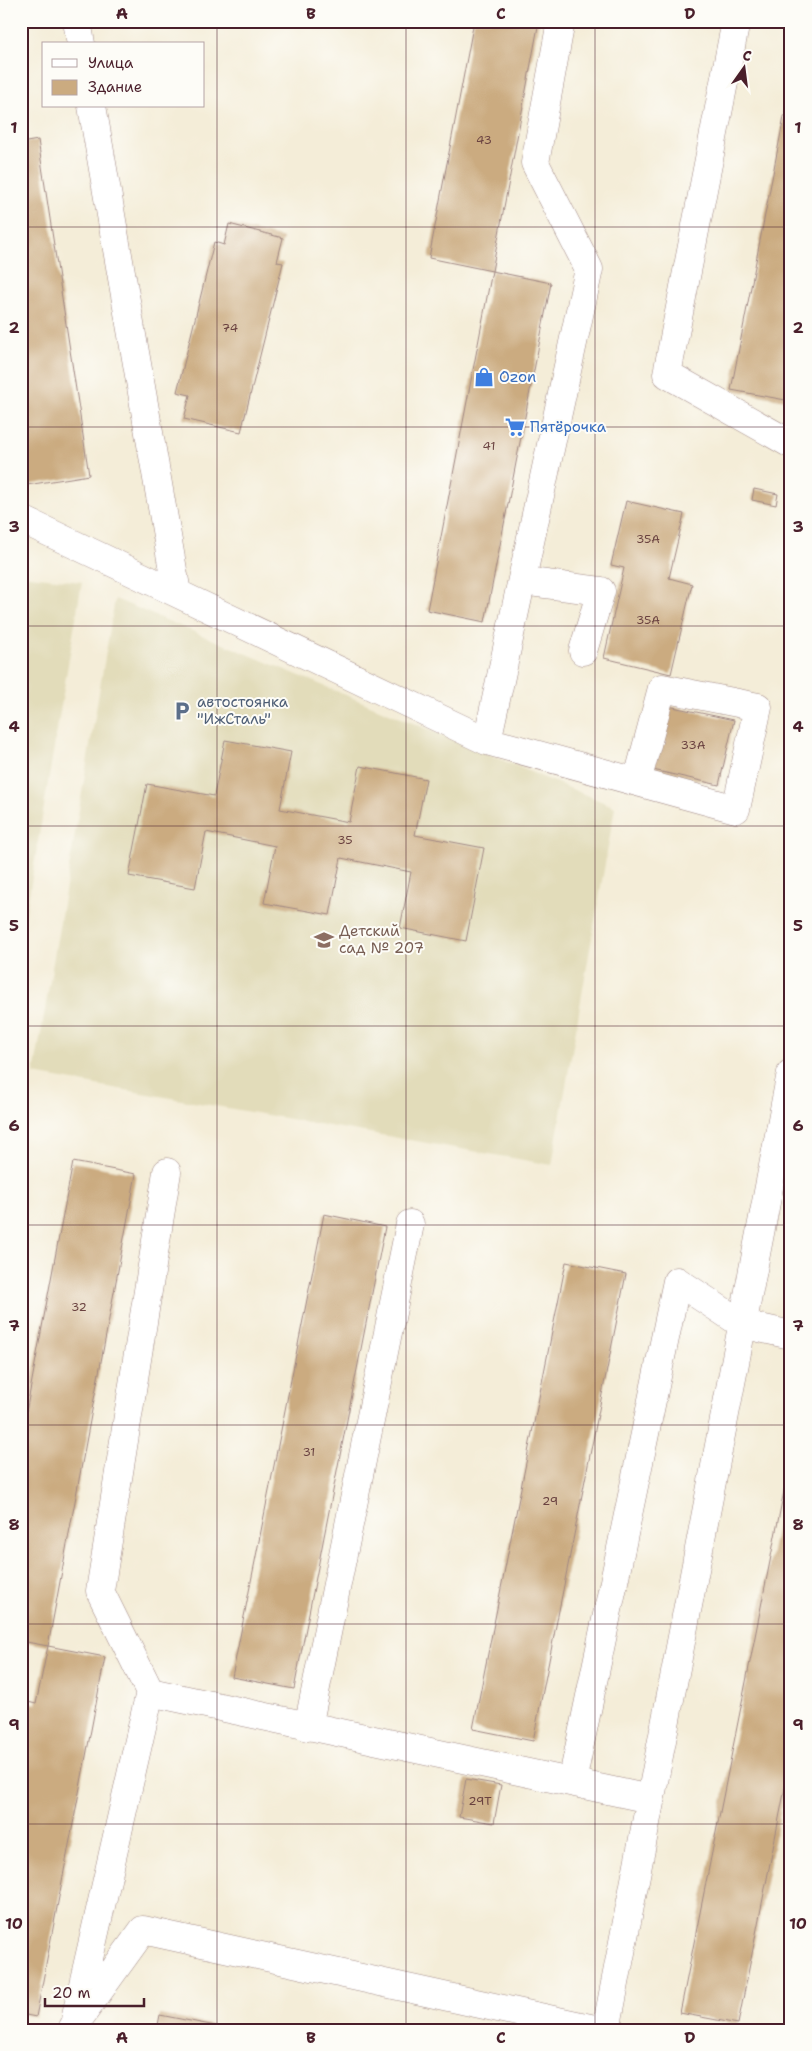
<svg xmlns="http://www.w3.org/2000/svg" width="812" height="2051" viewBox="0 0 812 2051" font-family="'Shantell Sans',sans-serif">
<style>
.built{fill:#e2dcba}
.building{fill:#cbab80}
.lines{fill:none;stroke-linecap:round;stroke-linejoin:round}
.minor-casing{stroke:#9f8682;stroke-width:29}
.minor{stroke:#fff;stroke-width:28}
.grid{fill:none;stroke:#4a1f2b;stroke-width:1;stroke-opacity:0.55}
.labels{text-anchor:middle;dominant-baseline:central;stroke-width:4;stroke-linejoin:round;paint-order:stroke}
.number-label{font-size:12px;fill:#6a4240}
.shop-label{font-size:15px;fill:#366cbe;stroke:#fdfcf7;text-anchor:start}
.service-label{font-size:15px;fill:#4e5e75;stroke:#fdfcf7;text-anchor:start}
.education-label{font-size:15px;fill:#785e54;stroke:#fdfcf7;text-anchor:start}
.neatline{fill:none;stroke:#4a1f2b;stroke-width:2}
.grid-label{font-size:16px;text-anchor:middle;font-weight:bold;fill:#4a1f2b}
</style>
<rect width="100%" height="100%" fill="#fdfcf7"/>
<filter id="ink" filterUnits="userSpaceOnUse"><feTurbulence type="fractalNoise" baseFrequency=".02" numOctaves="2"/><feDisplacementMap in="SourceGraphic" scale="10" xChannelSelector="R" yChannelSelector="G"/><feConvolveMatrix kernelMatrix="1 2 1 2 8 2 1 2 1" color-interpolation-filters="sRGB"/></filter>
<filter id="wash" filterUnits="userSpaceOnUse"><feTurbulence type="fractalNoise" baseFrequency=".0096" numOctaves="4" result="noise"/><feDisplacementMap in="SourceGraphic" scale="20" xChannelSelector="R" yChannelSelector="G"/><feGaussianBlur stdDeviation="1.12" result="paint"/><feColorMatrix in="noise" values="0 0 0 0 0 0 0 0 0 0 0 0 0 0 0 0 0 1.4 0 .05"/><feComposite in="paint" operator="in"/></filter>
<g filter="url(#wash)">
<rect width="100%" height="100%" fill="#f4edd8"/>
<!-- built -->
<path class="built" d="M21,575L82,582L21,942Z
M115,599L615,807L552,1165L34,1074Z"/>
<g id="blocks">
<!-- building -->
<path class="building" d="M474,21H539L492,271L429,258Z
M790,86H791V401L731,390Z
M38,140L89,475L27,485L21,445V143Z
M229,224L283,238L277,262L283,263L241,432L184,419L190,395L177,392L214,242L224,245Z
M492,271L551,283L485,622L427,610Z
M754,489L778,494L776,505L752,500Z
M626,501L684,514L669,578L692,584L671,674L604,658L624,568L611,565Z
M668,706L734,720L719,785L653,770Z
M225,740L291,752L280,809L349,822L360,766L426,779L415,835L484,848L466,941L400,928L411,872L341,858L330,915L264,903L275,846L206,832L195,888L129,876L147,784L214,796Z
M73,1162L136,1174L48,1646L21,1641V1439Z
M324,1214L385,1227L294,1689L232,1677Z
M566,1262L626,1274L533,1741L473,1729Z
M790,1461L791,1758L738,2024L680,2013Z
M48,1646L105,1657L36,2017L21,2014V1716L24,1701L36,1704Z
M466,1779L501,1785L494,1823L459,1817Z
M160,2015L231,2029V2030H157Z"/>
</g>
</g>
<g filter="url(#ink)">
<use href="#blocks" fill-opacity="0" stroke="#9f8682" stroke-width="1"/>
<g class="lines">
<defs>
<path id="minor" d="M77,21L81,44
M736,21L667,374L791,444
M92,106L177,593
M21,519L487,741L736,809L758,707L662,688L637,782
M522,581L601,591L583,651
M487,741L589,269L535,163L561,21
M167,1172L100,1591L150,1692L650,1799
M308,1727L410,1224
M572,1782L677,1281L742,1324L791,1335
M76,2015L150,1692
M73,2027L143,1930L599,2030
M606,2030L791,1073"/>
</defs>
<!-- minor casing -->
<use href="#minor" class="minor-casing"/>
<!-- minor -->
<use href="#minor" class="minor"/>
</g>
</g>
<!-- grid -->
<path class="grid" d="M217,21V2030M406,21V2030M595,21V2030M21,227H791M21,427H791M21,626H791M21,826H791M21,1026H791M21,1225H791M21,1425H791M21,1624H791M21,1824H791"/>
<!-- icons -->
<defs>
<symbol id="shop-bare" viewBox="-9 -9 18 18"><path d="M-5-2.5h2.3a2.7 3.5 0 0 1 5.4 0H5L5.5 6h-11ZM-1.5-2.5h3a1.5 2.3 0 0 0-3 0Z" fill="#3f7fe0" stroke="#fdfcf7" stroke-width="2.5" paint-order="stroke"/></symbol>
<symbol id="supermarket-bare" viewBox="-9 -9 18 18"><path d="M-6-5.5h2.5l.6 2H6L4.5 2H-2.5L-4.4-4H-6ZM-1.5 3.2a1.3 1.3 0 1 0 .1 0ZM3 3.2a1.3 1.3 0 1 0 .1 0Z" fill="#3f7fe0" stroke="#fdfcf7" stroke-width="2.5" paint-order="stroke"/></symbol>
<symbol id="parking-bare" viewBox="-9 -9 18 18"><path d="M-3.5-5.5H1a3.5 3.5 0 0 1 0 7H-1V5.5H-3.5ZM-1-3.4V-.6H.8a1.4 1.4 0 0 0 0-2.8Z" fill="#5c6f8a" stroke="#fdfcf7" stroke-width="2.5" paint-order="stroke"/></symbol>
<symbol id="school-bare" viewBox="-9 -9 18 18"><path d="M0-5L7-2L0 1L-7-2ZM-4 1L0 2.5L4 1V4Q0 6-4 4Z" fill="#8d6e63" stroke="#fdfcf7" stroke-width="2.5" paint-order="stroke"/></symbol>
</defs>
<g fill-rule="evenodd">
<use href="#shop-bare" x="470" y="363" width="28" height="28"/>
<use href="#supermarket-bare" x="501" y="413" width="28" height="28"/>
<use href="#parking-bare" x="168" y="697" width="28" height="28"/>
<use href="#school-bare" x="310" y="926" width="28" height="28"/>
</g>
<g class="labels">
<!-- number labels -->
<g class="number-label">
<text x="484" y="140">43</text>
<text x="230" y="328">74</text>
<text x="489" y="446">41</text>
<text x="648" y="539">35А</text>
<text x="648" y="620">35А</text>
<text x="693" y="745">33А</text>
<text x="345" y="840">35</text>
<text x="79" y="1307">32</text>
<text x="309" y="1452">31</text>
<text x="550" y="1501">29</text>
<text x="480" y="1801">29Т</text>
</g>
<!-- shop labels -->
<g class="shop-label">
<text x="499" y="377">Ozon</text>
<text x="530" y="427">Пятёрочка</text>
</g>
<!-- service labels -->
<g class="service-label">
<text x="197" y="702">автостоянка<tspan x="197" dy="17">"ИжСталь"</tspan></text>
</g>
<!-- education labels -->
<g class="education-label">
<text x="339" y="931">Детский<tspan x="339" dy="17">сад № 207</tspan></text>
</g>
</g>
<!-- margin -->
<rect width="812" height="2051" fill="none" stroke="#fdfcf7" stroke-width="55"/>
<!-- legend -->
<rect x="42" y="42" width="162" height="65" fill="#fdfcf7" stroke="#b5a4a5"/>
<rect x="52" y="59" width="25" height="8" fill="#ffffff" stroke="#b5a4a5"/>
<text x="88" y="68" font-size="15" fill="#4a1f2b">Улица</text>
<rect x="52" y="80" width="25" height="15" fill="#cbab80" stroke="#b5a4a5"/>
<text x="88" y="92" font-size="15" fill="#4a1f2b">Здание</text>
<!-- north arrow -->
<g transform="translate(744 68) rotate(14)" stroke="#fdfcf7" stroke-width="4" paint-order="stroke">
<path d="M0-4L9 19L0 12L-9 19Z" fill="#4a1f2b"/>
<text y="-8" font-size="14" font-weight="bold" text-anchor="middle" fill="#4a1f2b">С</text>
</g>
<!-- scale -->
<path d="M45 1998v8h99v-8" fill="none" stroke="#4a1f2b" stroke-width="2.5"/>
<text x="52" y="1998" font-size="15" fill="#4a1f2b" stroke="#fdfcf7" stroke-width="4" paint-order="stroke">20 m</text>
<rect x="28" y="28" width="756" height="1996" class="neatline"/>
<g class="grid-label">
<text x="122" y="19">A</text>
<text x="311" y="19">B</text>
<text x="501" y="19">C</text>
<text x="690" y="19">D</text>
<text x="14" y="133">1</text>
<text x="798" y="133">1</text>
<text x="14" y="333">2</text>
<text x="798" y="333">2</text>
<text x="14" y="532">3</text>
<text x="798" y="532">3</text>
<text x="14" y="732">4</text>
<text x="798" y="732">4</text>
<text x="14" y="931">5</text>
<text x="798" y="931">5</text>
<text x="14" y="1131">6</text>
<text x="798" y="1131">6</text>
<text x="14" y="1331">7</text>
<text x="798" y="1331">7</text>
<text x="14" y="1530">8</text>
<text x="798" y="1530">8</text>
<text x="14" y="1730">9</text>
<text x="798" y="1730">9</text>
<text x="14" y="1929">10</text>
<text x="798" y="1929">10</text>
<text x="122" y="2043">A</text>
<text x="311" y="2043">B</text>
<text x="501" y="2043">C</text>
<text x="690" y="2043">D</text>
</g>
</svg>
